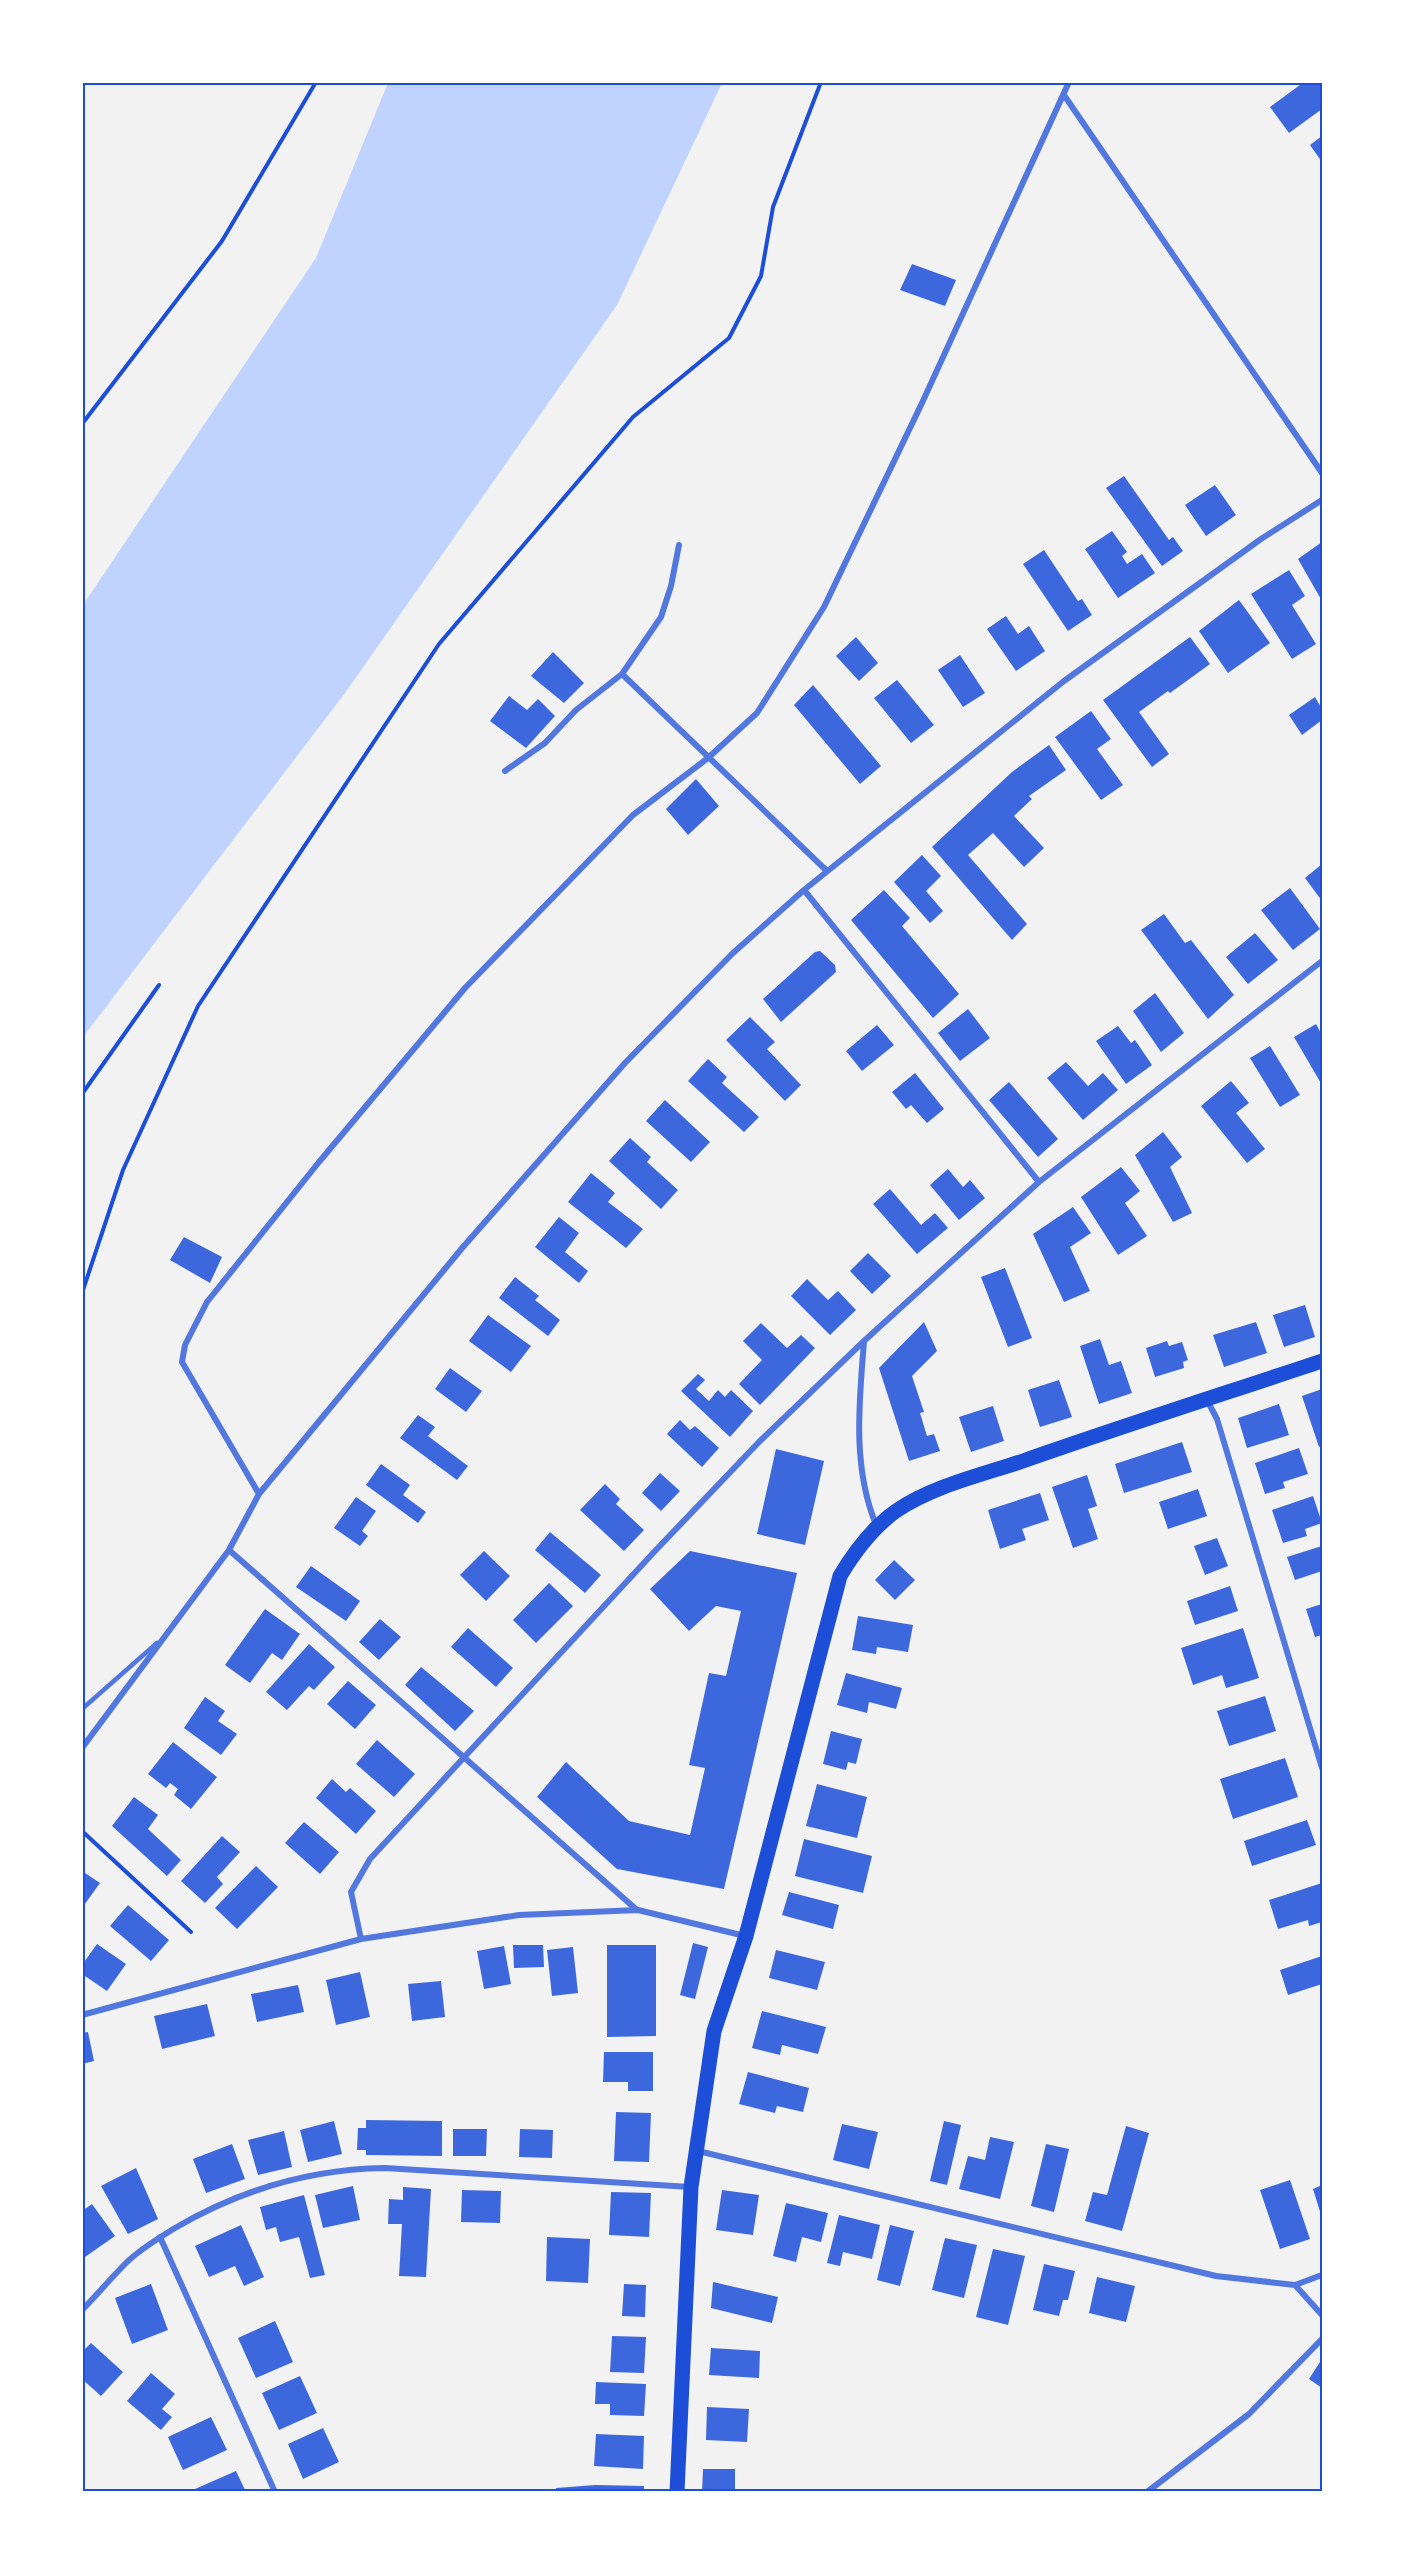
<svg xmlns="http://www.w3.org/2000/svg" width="1405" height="2574" viewBox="0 0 1405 2574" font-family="'Titillium Web',sans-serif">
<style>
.water{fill:#bfd3fe}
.building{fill:#3d67dc}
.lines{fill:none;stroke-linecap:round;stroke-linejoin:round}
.path{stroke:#1d4ed8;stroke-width:4}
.service{stroke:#5277de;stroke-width:4.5}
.minor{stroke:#5277de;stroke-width:6}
.primary{stroke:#1d4ed8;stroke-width:15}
.neatline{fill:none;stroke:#1d4ed8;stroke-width:2}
</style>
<rect width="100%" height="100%" fill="#f2f2f2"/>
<!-- water -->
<path class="water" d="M388,83H722L617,305L345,693L83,1037V605L316,258Z"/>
<!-- building -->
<path class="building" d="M1304,82H1322V109L1289,133L1270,107Z
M1322,136V162L1310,145Z
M912,264L956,280L945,306L900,290Z
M1124,476L1169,540L1173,537L1183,551L1162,566L1106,488Z
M1215,485L1236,515L1206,536L1185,505Z
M1112,531L1127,552L1122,556L1127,564L1142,554L1155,573L1118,598L1085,549Z
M1322,542V601L1298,559Z
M1044,550L1078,601L1082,599L1092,615L1068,631L1023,564Z
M1289,570L1305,596L1292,605L1316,644L1292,659L1251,594Z
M1239,600L1270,643L1228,673L1199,631Z
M1006,616L1018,634L1029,626L1045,651L1016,671L987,629Z
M856,637L878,663L859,681L836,656Z
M1190,637L1210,664L1170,693L1168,691L1139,712L1169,754L1152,767L1103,700Z
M553,652L584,683L564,703L531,676Z
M960,655L985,693L963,707L938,670Z
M897,680L934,725L911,743L874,698Z
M813,685L881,766L860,784L794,705Z
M509,696L527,710L538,699L555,716L526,748L490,721Z
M1315,697L1322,709V720L1302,735L1289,715Z
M1091,711L1111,739L1097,749L1123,785L1101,800L1055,737Z
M1049,745L1066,770L1029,796L1032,799L1014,816L1044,848L1024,867L993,833L968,855L1027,924L1012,940L932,847L1012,772Z
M696,779L719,806L688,835L666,809Z
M922,855L941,876L926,891L943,911L930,923L894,882Z
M1322,864V901L1305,878Z
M1290,888L1320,929L1293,950L1261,910Z
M884,890L910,918L902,926L959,994L933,1018L851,920Z
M1164,914L1185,943L1191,940L1234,995L1208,1019L1141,930Z
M1255,933L1278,960L1248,984L1226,957Z
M820,951L835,965L836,972L781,1022L763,999L815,952Z
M1155,993L1184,1033L1161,1052L1133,1011Z
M968,1009L990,1038L960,1061L938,1033Z
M750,1017L775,1042L767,1049L801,1085L785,1101L726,1040Z
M1316,1024L1322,1035V1085L1294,1037Z
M877,1025L894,1045L862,1071L846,1051Z
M1118,1026L1131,1043L1135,1040L1152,1065L1126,1084L1096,1041Z
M1270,1046L1300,1095L1280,1107L1250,1058Z
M708,1059L727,1077L722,1083L759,1117L744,1132L688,1081Z
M1066,1062L1088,1086L1103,1073L1118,1090L1083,1120L1047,1078Z
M915,1073L944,1109L927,1123L911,1105L906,1109L892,1092Z
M1231,1081L1249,1103L1236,1113L1265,1149L1247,1163L1201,1106Z
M1009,1082L1058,1139L1038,1157L989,1100Z
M665,1100L710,1142L691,1162L646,1121Z
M1163,1132L1182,1157L1170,1167L1192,1213L1173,1222L1135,1155Z
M630,1138L651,1157L647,1162L678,1190L661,1209L609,1161Z
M1121,1167L1140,1191L1125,1203L1147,1236L1118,1255L1081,1197Z
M948,1169L963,1187L970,1180L985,1198L959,1220L930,1185Z
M591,1173L615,1193L608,1202L643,1229L626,1248L568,1202Z
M890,1189L921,1225L935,1213L948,1228L917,1254L873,1204Z
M1073,1207L1091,1233L1070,1247L1090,1291L1064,1302L1033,1234Z
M559,1217L579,1233L565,1252L588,1271L579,1283L535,1247Z
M184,1237L222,1257L210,1283L170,1260Z
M868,1253L891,1276L872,1294L850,1271Z
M1005,1268L1032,1338L1008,1347L981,1277Z
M515,1277L539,1296L535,1300L560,1320L548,1336L499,1298Z
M807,1279L828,1300L838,1291L856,1310L830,1335L791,1296Z
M1305,1305L1315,1337L1284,1347L1273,1315Z
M488,1315L531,1346L511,1372L469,1341Z
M924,1322L937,1351L912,1376L924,1412L920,1413L927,1436L934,1434L940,1451L909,1461L879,1368Z
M1256,1322L1267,1353L1224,1367L1213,1335Z
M761,1323L787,1348L801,1335L815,1348L760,1405L739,1384L762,1360L743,1341Z
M1100,1339L1109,1365L1121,1361L1132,1393L1099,1404L1080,1346Z
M1167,1341L1169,1346L1182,1342L1188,1360L1183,1362L1184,1368L1155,1377L1146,1348Z
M450,1368L482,1391L466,1412L435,1389Z
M698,1374L705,1380L696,1389L709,1401L718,1390L725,1397L731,1390L753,1411L730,1437L681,1391Z
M1059,1380L1072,1417L1040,1427L1028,1390Z
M1322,1389V1446L1319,1447L1302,1396Z
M1279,1404L1289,1435L1247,1448L1238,1418Z
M993,1406L1004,1441L971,1452L959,1417Z
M418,1415L435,1427L428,1436L468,1466L457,1480L400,1438Z
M680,1420L690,1430L695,1426L719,1448L702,1467L667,1434Z
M1182,1442L1192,1472L1124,1493L1115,1464Z
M1299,1448L1308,1474L1283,1482L1285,1488L1265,1494L1255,1463Z
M776,1449L824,1461L805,1545L757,1534Z
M381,1464L410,1485L403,1495L426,1512L418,1523L366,1485Z
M660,1473L680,1491L661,1511L642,1493Z
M1087,1475L1097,1506L1088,1509L1098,1539L1073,1548L1052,1487Z
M605,1484L620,1499L616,1504L644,1530L624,1551L580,1510Z
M1198,1489L1207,1516L1168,1529L1159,1502Z
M1040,1493L1049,1520L1022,1529L1026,1540L1000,1549L988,1510Z
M1313,1496L1322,1523L1305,1529L1307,1536L1283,1543L1272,1510Z
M356,1497L376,1511L362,1531L368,1536L360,1546L334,1528Z
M550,1532L601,1575L585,1593L535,1550Z
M1217,1538L1228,1566L1205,1575L1194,1546Z
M1322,1546V1571L1295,1580L1287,1557Z
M484,1551L510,1576L486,1601L460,1575Z
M690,1551L797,1573L724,1889L617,1869L537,1797L566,1762L629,1821L690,1835L705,1768L689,1765L709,1673L726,1676L741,1611L716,1606L689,1631L650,1589Z
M894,1560L915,1580L895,1600L875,1580Z
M311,1566L360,1601L346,1621L296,1587Z
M549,1583L573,1606L536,1643L513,1620Z
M1230,1586L1238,1611L1195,1625L1187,1601Z
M1322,1604V1635L1315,1637L1306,1609Z
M265,1609L300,1634L282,1660L272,1653L250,1683L225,1665Z
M858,1616L913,1625L908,1652L877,1647L876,1654L852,1650Z
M380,1619L401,1637L379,1660L359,1642Z
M468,1628L513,1668L496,1687L451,1647Z
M1243,1628L1259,1678L1226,1688L1222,1675L1193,1685L1181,1648Z
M309,1644L335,1667L314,1690L309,1686L287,1710L266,1692Z
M421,1667L474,1711L455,1731L405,1685Z
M846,1673L902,1688L896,1709L869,1702L867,1713L837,1705Z
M348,1681L376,1705L355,1729L327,1704Z
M1265,1696L1276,1731L1229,1746L1217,1711Z
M205,1697L225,1711L218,1721L237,1734L221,1755L184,1728Z
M831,1731L862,1739L856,1764L848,1762L846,1770L823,1764Z
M377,1740L415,1774L394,1797L356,1764Z
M173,1742L217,1777L191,1809L174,1795L178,1789L170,1783L166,1788L148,1774Z
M1285,1758L1298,1797L1233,1819L1220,1779Z
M332,1779L346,1792L350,1788L376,1811L356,1834L316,1798Z
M817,1784L867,1797L857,1838L806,1826Z
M134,1797L158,1815L148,1829L181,1860L167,1876L112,1826Z
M1307,1820L1316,1845L1252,1866L1244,1841Z
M304,1822L339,1852L320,1874L285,1843Z
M222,1836L240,1852L217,1877L223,1884L205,1903L181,1881Z
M804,1839L872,1856L863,1893L795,1876Z
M256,1866L278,1887L237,1929L215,1908Z
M82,1871L100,1883L82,1908Z
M1322,1883V1922L1309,1926L1308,1920L1278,1929L1269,1900Z
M789,1892L839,1905L833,1929L782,1915Z
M128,1905L169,1940L151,1961L110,1926Z
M693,1943L708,1947L695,1999L680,1995Z
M97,1944L126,1964L107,1991L82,1974V1965Z
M513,1945H543L544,1967L514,1968Z
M607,1945H656V2036L607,2037Z
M504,1946L511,1984L484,1989L477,1951Z
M573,1947L578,1993L552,1996L547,1950Z
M776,1950L825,1962L817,1990L769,1978Z
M1322,1956V1984L1288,1995L1280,1970Z
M360,1972L370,2017L336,2025L326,1980Z
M441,1981L445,2017L412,2021L408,1984Z
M298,1985L304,2012L257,2022L251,1994Z
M207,2004L215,2036L162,2049L154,2016Z
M762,2011L826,2027L818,2054L782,2045L780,2055L752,2048Z
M88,2032L94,2061L82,2064V2033Z
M604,2052H653V2091H628V2082H603Z
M748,2072L809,2088L803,2112L777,2106L775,2113L739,2104Z
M616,2112L651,2113L649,2162L614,2161Z
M366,2120L442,2121V2156L366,2155V2150H357L358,2128H366Z
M334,2121L342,2154L308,2162L300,2130Z
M944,2121L961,2125L947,2185L930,2181Z
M842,2124L878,2132L869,2169L833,2160Z
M1126,2126L1149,2133L1122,2231L1085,2221L1093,2192L1107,2195Z
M453,2129H487L486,2156H453Z
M520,2129L553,2130L552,2158L519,2157Z
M284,2131L292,2167L258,2175L248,2140Z
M990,2137L1014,2142L1000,2199L959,2189L968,2156L985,2160Z
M232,2144L245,2179L206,2193L193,2159Z
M1046,2144L1069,2149L1054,2212L1031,2206Z
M136,2168L158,2219L128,2234L101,2186Z
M1290,2180L1310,2239L1280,2249L1260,2190Z
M1322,2185V2218L1313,2189Z
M353,2186L360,2220L323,2228L315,2195Z
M403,2187L431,2189L426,2277L399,2276L402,2224H388L389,2199L403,2200Z
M462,2190L501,2191L500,2223L461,2222Z
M722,2190L759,2195L753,2235L716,2230Z
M611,2192L651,2193L649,2237L609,2235Z
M304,2195L325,2275L310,2278L299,2237L280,2242L276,2227L266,2230L260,2207Z
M786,2203L828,2213L821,2242L802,2237L796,2262L773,2256Z
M92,2204L115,2236L85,2257L82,2253V2211Z
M839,2215L880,2225L872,2259L843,2252L840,2266L827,2263Z
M241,2225L264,2277L244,2286L235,2266L209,2277L195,2246Z
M890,2225L914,2231L900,2286L877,2280Z
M547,2237L590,2239L588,2283L546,2281Z
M945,2238L977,2245L964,2298L932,2290Z
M993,2249L1025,2256L1008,2325L976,2317Z
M1044,2264L1075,2271L1068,2300H1063L1059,2316L1033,2310Z
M1097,2277L1135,2286L1126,2322L1089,2313Z
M713,2282L778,2297L772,2323L711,2308Z
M151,2284L168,2330L132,2344L115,2298Z
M624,2284L646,2285L645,2317L622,2316Z
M275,2321L293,2362L256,2378L238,2338Z
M612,2336L646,2337L644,2373L610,2372Z
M91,2343L123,2372L101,2396L82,2379V2352Z
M711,2348L760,2351L759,2378L709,2375Z
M1322,2359V2388L1309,2379Z
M151,2373L175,2394L162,2409L172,2417L161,2430L127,2401Z
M300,2376L317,2413L279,2430L262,2393Z
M596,2382L646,2384L644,2416L610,2415V2404H595Z
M707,2407L749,2409L747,2442L706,2440Z
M211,2417L227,2450L183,2470L168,2437Z
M323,2428L339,2462L303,2479L288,2444Z
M596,2434L644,2436L643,2469L594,2466Z
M703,2469H735V2492H702Z
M236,2471L246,2492H196L195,2489Z
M595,2485L644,2486V2492H556V2488Z"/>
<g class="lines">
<!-- path -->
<path class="path" d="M82,424L222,241L316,82
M82,1094L159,985
M82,1293L123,1170L198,1006L439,644L633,417L729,338L761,276L773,207L821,82
M82,1831L191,1932"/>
<!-- service -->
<path class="service" d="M82,1709L157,1643"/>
<!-- minor -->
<path class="minor" d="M1064,95L1322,473
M622,674L827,871
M505,771L545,743L576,710L622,674L661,617L671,586L679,545
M804,890L1039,1182
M864,1342C859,1403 852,1469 877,1527
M1207,1400L1217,1419L1322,1768
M259,1494L182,1362L185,1345L207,1302L319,1162L465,988L633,815L708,758L757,713L824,607L922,403L1069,82
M229,1550L637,1910
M82,1748L229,1550L259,1494L463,1247L625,1063L733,953L804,890L1064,681L1261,539L1322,500
M361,1939L351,1892L370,1859L655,1551L759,1442L864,1341L1039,1182L1322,961
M82,2015L361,1939L519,1915L638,1910L745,1936
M698,2151L1216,2276L1295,2285L1322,2315
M160,2237L275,2492
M1295,2285L1322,2275
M82,2310C97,2295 111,2278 126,2263C140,2249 159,2238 175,2228C240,2190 310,2169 385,2168L690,2187
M1147,2492L1249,2414L1322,2339"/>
<!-- primary -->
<path class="primary" d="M677,2492L691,2187L714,2031L746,1936L840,1576C855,1551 872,1528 896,1511C933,1486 981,1475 1023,1461C1123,1426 1223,1394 1322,1361"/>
</g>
<!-- border -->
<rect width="1405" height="2574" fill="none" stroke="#ffffff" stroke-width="168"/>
<rect x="84" y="84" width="1237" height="2406" class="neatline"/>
</svg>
